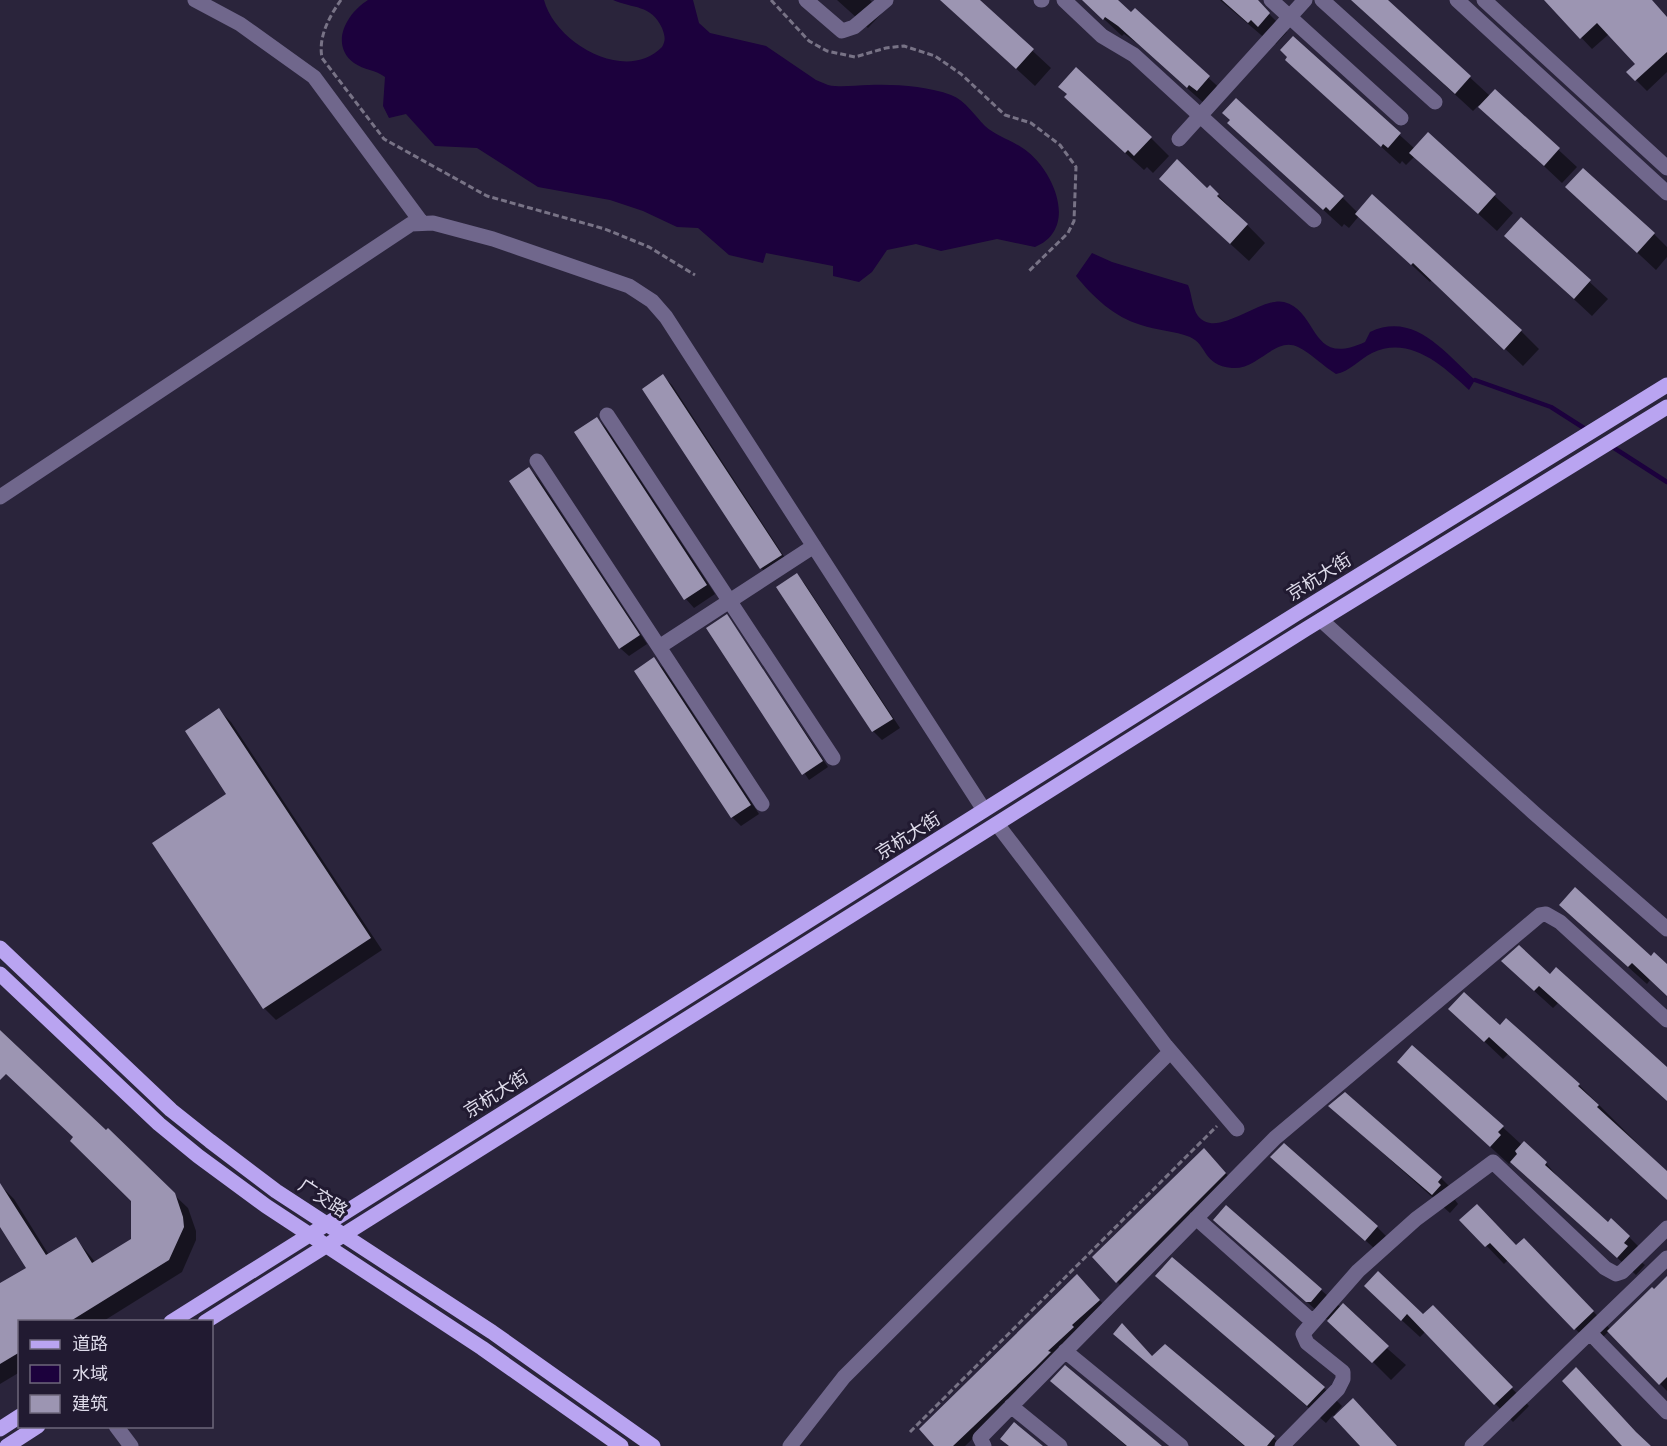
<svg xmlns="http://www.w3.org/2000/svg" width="1667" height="1446" viewBox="0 0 1667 1446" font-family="'Varela Round','Noto Sans SC',sans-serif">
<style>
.water{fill:#1c013d}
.shadow{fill:#0007}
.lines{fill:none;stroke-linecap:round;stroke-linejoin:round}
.stream{stroke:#1c013d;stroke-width:4.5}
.building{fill:#9c95b2}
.path{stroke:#787386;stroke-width:3;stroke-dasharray:6 3;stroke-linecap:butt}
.minor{stroke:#70678c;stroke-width:15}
.major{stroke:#b9a4f1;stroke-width:15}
.labels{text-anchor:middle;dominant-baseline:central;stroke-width:6;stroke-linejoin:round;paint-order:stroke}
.street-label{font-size:18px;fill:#dedbea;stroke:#211a31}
</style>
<rect width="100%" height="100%" fill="#2a243b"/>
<!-- water -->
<path class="water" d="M368,0H544C555,43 626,84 662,47C666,40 665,36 662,28C651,4 633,9 613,0H693L699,23L710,33L766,46L816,80L828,85C842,88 855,85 869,85C895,84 927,86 951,95C966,101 974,115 985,126C997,137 1015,141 1028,152C1055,174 1078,229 1035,247L997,239L941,251L916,244L887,250L872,272L859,282L833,276V266L766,253L763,263L729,255L698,228L677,227L643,211L610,200L538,187L477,148L435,146L406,114L389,118L383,106L385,77C376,70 364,70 354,63C329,44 347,13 368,0Z
M1092,253L1112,262L1188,285C1192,294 1192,308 1198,316C1217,340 1261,296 1284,302C1320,312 1309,368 1365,342L1370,332C1415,311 1445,353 1475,380L1469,390C1443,366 1410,335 1372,353C1360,359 1349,372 1336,374C1323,366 1312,354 1298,347C1275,336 1258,370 1232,368C1202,365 1208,345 1190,337C1175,331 1156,330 1141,325C1114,317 1093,297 1076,276Z"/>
<!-- shadow -->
<path class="shadow" d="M837,0H870L882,13L868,28Z
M941,0H978L1051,68L1035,86Z
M1088,0H1116L1131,14L1135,10L1227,95L1206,105L1138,44L1124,34L1122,36L1088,4Z
M1220,0H1255L1287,32L1276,44L1269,37L1267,40Z
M1352,0H1386L1490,96L1495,91L1577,167L1562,183L1479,105L1473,111Z
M1546,0H1651L1667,18V72L1647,91L1636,80L1637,64L1609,34L1592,49Z
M1293,38L1415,149L1428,134L1513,213L1497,231L1415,156L1406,165L1402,161L1400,164L1305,77Z
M1084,115L1151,138L1169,156L1153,173L1147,167L1144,170Z
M1247,140L1342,197L1358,213L1521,331L1539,349L1523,366L1432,279L1430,282L1359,216L1349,228L1344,224L1342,227Z
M1210,187L1265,243L1249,261L1179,197Z
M1567,187L1654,234L1667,247V257L1656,270Z
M1521,219L1608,299L1592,316L1506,236Z
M663,376L672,385L789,564L770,576L761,568Z
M597,419L606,428L715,594L694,608L686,599L576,433Z
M529,469L538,478L647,644L629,656L620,648Z
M797,575L805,584L900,728L882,740L873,731L778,587Z
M732,622L828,767L809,780L708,629Z
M654,659L663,668L759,814L741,826L732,817Z
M219,710L231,722L382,950L276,1020L264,1008L154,843L229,794Z
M1579,923L1667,966V995L1650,980L1647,984Z
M1550,976L1667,1069V1101L1558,1003L1553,1008L1521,979Z
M1450,1009L1500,1027L1579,1085L1667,1173V1200L1508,1054L1503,1059Z
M0,1030L188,1208L196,1231V1240L182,1272L102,1322H20V1372L0,1384V1285L28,1268L0,1224V1185L14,1199L49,1255L76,1239L96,1263L132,1240L133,1200L75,1138L0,1067Z
M1417,1080L1483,1109L1522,1145L1546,1163L1563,1183L1608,1224L1629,1237L1647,1255L1641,1262L1645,1265L1636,1275L1512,1161L1509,1164Z
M1330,1106L1441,1178L1459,1196L1455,1200L1458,1204L1450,1213Z
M1204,1150L1231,1179L1123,1288L1094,1257Z
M1272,1157L1377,1227L1395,1245L1384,1257Z
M1215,1220L1321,1290L1406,1365L1391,1380L1330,1319H1326Z
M1462,1220L1542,1258L1611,1330L1667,1277V1391L1609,1331L1593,1347L1508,1260L1504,1264Z
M1077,1276L1105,1306L1040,1374L965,1446H936Z
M1157,1276L1324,1388L1342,1406L1335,1414L1336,1415L1396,1446H1362L1333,1415L1326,1423Z
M1384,1304L1451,1325L1529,1406L1513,1422L1425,1332L1420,1337Z
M1115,1334L1152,1357L1165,1346L1283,1446H1244Z
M1052,1381L1159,1446H1126Z"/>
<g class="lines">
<!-- stream -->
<path class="stream" d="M1475,380L1551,407L1587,430
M1611,446L1667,482"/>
</g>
<!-- building -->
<path class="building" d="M940,0H980L1034,49L1016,69Z
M1082,0H1118L1131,12L1135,8L1210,76L1197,91L1189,85L1187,88L1118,26L1105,17L1103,20Z
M1222,0H1258L1270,13L1258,27L1251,20L1248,23Z
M1351,0H1388L1471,76L1455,94Z
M1544,0H1652L1667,17V52L1635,81L1626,72L1635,64L1597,23L1580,39Z
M1293,36L1401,133L1388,148L1383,144L1381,147L1285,60L1287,57L1280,50Z
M1076,67L1152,137L1134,156L1128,150L1125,153L1064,97L1067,94L1058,87Z
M1495,89L1560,148L1544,166L1478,107Z
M1236,98L1344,196L1330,211L1326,207L1323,210L1227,123L1230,120L1222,113Z
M1428,132L1496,194L1478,214L1409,153Z
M1177,159L1207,188L1210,185L1219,194L1217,196L1248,224L1230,244L1159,179Z
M1583,168L1655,233L1637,253L1565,187Z
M1372,194L1522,330L1504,350L1413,263L1411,265L1355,214Z
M1521,217L1591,280L1574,299L1504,236Z
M663,374L782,555L760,569L642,389Z
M597,417L707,585L684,600L574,432Z
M529,467L640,635L619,649L509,481Z
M797,573L893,719L872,732L776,587Z
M727,614L823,761L802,775L706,628Z
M654,657L751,805L731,818L634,671Z
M219,708L371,938L263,1009L152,843L226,794L185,731Z
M1575,887L1651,956L1654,952L1667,964V996L1632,963L1628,967L1559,905Z
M1519,945L1550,974L1556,967L1667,1067V1101L1539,986L1534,991L1501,961Z
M1464,992L1500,1025L1506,1018L1580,1084L1578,1086L1599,1105L1597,1107L1667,1171V1200L1489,1037L1484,1042L1448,1009Z
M0,1030L106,1130L108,1128L175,1193L183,1217L184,1227L169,1260L69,1322H20V1352L0,1364V1283L26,1268L0,1227V1183L46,1255L76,1237L92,1263L131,1239V1201L70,1141L73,1137L6,1074L0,1080Z
M1412,1045L1504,1126L1498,1132L1501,1135L1490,1147L1397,1062Z
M1345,1092L1442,1177L1438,1182L1441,1185L1432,1195L1328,1106Z
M1524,1141L1547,1162L1545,1165L1608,1222L1611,1218L1630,1236L1624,1243L1628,1246L1617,1258L1510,1162L1517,1154L1515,1151Z
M1284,1143L1378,1226L1365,1241L1270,1157Z
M1204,1148L1226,1173L1116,1283L1092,1257Z
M1477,1204L1516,1245L1524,1238L1594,1311L1574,1330L1490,1243L1485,1247L1459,1220Z
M1226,1205L1322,1289L1311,1302H1306L1213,1220Z
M1172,1257L1325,1387L1307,1406L1155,1276Z
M1378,1271L1423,1314L1433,1305L1513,1387L1494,1405L1407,1314L1401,1321L1364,1286Z
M1077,1274L1100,1300L1072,1325L1074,1327L1048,1351L1051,1352L1035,1368L953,1446H934L919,1429Z
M1667,1276V1377L1659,1385L1607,1331L1652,1287L1654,1289Z
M1343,1303L1389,1346L1372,1363L1327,1321Z
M1122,1323L1152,1356L1165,1344L1275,1436L1267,1446H1245L1113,1334Z
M1065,1365L1162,1446H1127L1050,1381Z
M1576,1367L1636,1432L1651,1446H1622L1562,1381Z
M1353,1398L1397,1446H1360L1333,1417Z
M1014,1422L1043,1446H1009L1000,1439Z"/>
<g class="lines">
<!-- path -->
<path class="path" d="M341,0C329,17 318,37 322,58L384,139L487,196L605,229L649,247L695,275
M771,0L809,41L827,51L855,57L886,48L904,46L935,56L961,74L1005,115L1031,123L1060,145L1076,167L1074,221L1068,233L1028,272
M910,1432L1217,1126"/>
<!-- minor -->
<path class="minor" d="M195,0L240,24L314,77L422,223
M806,0L842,31L854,27L886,0
M1041,0H1042
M1064,0L1102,36L1134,55L1314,220
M1271,0L1401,118
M1322,0L1435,102
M1457,0L1667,193
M1484,0L1667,168
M1179,139L1305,0
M607,415L833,758
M537,461L762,804
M0,497L411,224L433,223L493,239L629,286L652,301L666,317L984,810
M1321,620L1534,813L1667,929
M659,647L814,546
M997,824L1166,1046L1237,1129
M1196,1218L1313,1322
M1591,1334L1667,1412
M1065,1351L1181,1446
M1011,1406L1060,1446
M116,1426L131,1446
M790,1446L844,1377L1170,1052
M984,1446L980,1438L1275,1138L1540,915L1546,914L1560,922L1667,1020
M1282,1446L1338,1389L1343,1379V1372L1307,1343L1303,1334L1307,1329L1358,1271L1416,1219L1493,1162L1605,1268L1616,1274L1622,1272L1667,1228
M1472,1446L1667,1258"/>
<!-- major -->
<path class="major" d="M0,948L171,1110L210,1141L276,1191L492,1332L653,1446
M0,974L159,1124L198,1156L266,1206L482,1348L621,1446
M171,1322L1296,614L1667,385
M205,1322L1306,629L1667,407
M0,1429L20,1416
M7,1446L38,1426"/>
</g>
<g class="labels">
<!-- street labels -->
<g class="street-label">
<text transform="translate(1319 577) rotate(-32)">京杭大街</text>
<text transform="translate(908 836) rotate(-32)">京杭大街</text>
<text transform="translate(496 1094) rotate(-32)">京杭大街</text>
<text transform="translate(323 1198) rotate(33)">广交路</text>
</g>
</g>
<!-- legend -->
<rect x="18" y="1320" width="195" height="108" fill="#211a31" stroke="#6d677b" stroke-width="1.5"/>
<rect x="30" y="1340" width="30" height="9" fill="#b9a4f1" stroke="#6d677b" stroke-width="1.5"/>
<text x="72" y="1350" font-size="18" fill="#dedbea">道路</text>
<rect x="30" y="1365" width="30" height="18" fill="#1c013d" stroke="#6d677b" stroke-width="1.5"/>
<text x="72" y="1380" font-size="18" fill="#dedbea">水域</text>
<rect x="30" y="1395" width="30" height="18" fill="#9c95b2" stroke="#6d677b" stroke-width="1.5"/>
<text x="72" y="1410" font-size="18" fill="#dedbea">建筑</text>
</svg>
